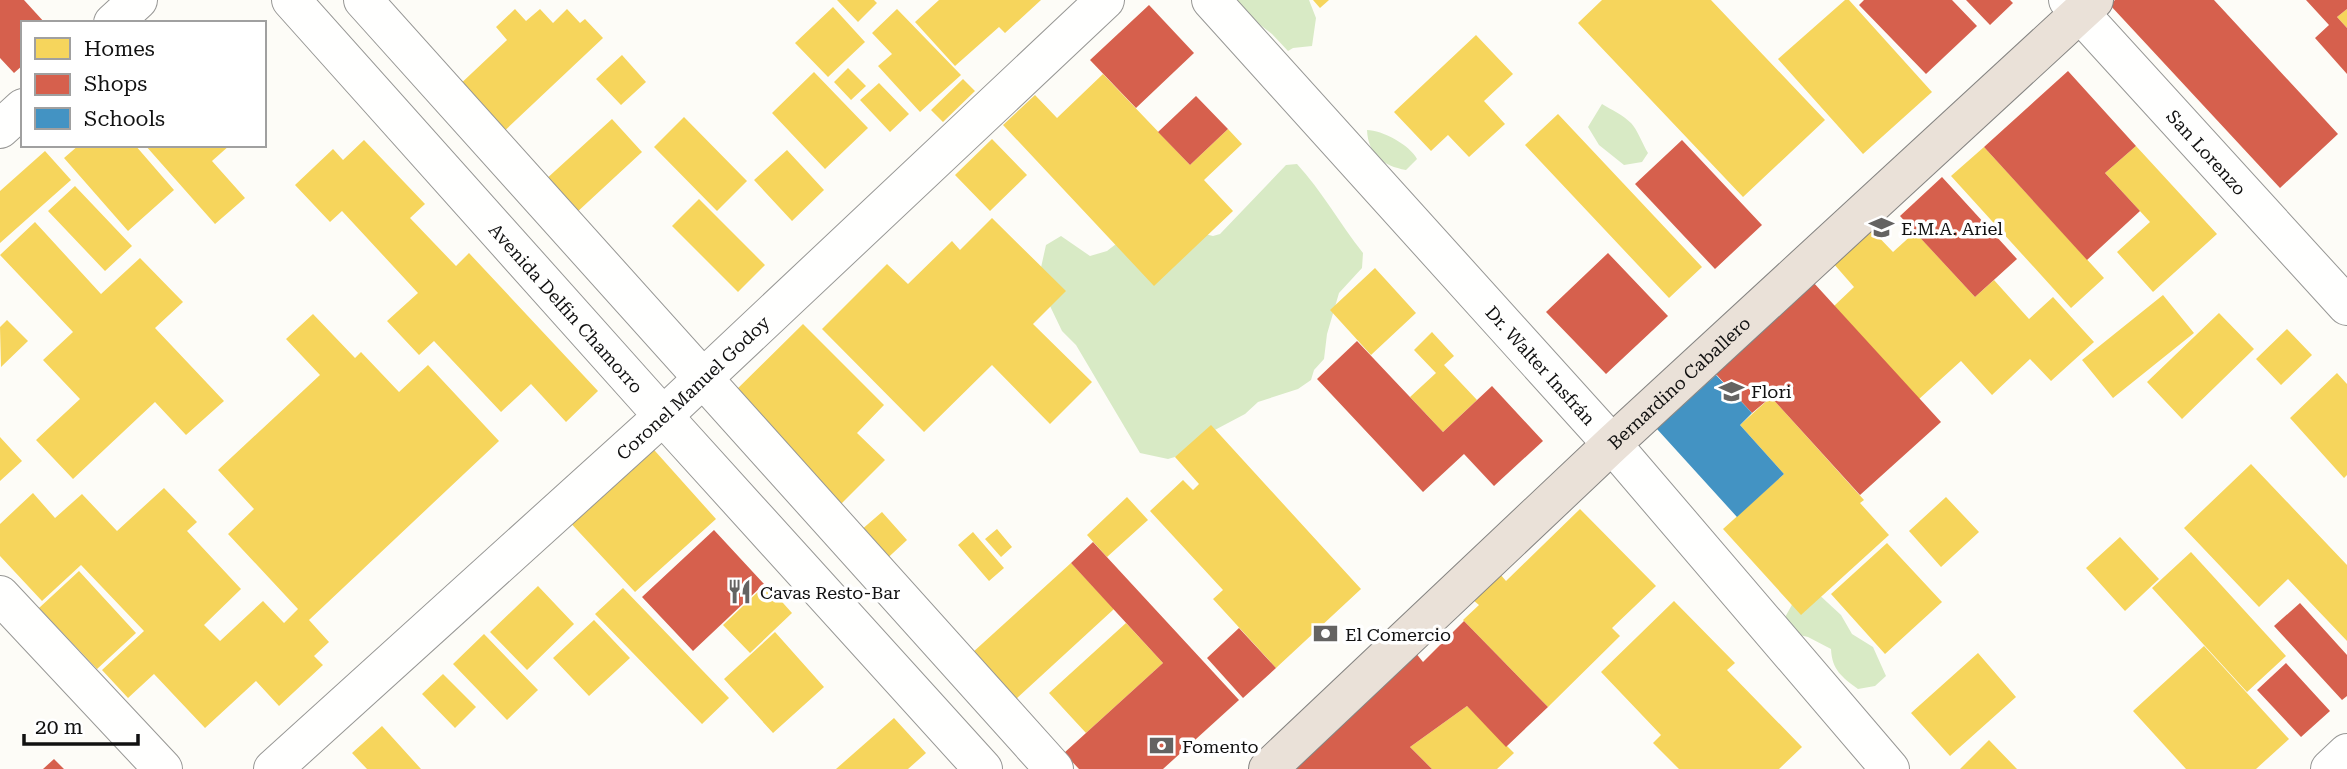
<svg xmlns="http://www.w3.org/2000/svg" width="2347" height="769" viewBox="0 0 2347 769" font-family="'Roboto Serif',serif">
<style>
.forest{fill:#d8eac5}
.homes{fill:#f6d55c}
.shops{fill:#d6604d}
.schools{fill:#4393c3}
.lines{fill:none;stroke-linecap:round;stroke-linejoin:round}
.minor-casing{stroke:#979795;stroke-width:40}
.highway-casing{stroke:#858482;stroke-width:40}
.minor{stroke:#fffffe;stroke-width:38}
.highway{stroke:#eae1d8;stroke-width:38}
.labels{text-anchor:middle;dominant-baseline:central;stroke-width:7;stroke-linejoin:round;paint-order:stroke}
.street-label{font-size:18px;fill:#111;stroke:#fff}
.poi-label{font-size:18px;fill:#111;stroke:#fff;text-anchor:start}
</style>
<rect width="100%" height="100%" fill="#fdfcf7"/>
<!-- forest -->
<path class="forest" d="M1228,0H1309L1316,18L1312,46L1293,48L1288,51L1272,34Z
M1602,104C1612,110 1623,115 1631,123C1637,129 1643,145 1648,153L1642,162L1624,165L1599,145L1588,127Z
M1367,130C1382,130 1410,145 1417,159L1406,170C1383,166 1368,154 1367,130Z
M1297,164C1322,191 1340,224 1363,253L1362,268L1339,293L1327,334L1324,359L1314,370L1311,380L1298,389L1258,402L1245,414L1211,432L1185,454L1168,459L1140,453L1076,345L1062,331L1038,281L1046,245L1061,236L1090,256L1107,251L1147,220L1213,236L1220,234L1286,165Z
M1814,590L1841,615L1852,634L1873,647L1886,676L1875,686L1858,689C1842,677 1832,670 1831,649L1808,637L1791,633L1783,621L1794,601Z"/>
<!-- homes -->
<path class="homes" d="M837,0H874L877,3L858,22Z
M939,0H1041L1005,33L999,27L955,66L915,22Z
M1313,0H1329L1320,8Z
M1602,0H1711L1825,120L1743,197L1578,23Z
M1845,0H1849L1932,92L1863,154L1778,59Z
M833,7L865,42L828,77L795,43Z
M515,9L526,21L540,9L553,23L567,9L580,23L585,19L603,38L499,136L455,89L507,40L496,27Z
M897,9L961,75L920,112L878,66L892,54L872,33Z
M2347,9V28L2337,17Z
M1476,35L1513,74L1484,101L1505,124L1469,157L1448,135L1431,151L1394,112Z
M622,55L646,82L621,105L596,79Z
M848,68L866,86L851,100L834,82Z
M814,72L868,128L825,169L772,113Z
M1103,74L1190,165L1228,129L1242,144L1204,180L1233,211L1154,286L1003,125L1035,95L1057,118Z
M963,79L975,91L943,122L931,110Z
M879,83L909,114L890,132L860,100Z
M1558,114L1702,267L1669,298L1525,145Z
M684,117L747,181L717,211L654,147Z
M612,119L642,152L575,214L544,181Z
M992,139L1027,175L990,211L955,175Z
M364,140L425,204L410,218L456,266L469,253L598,391L566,422L531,384L501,412L434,341L419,355L387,321L418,293L342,211L330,222L295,185L333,149L343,160Z
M79,145H135L174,190L128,231L64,158Z
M145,145H230L212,161L245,198L215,224Z
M2136,146L2217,234L2153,292L2117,252L2150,222L2105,173Z
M1984,147L2104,278L2071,308L1951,176Z
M787,150L824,190L792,221L754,180Z
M45,151L71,180L0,243V191Z
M75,186L132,246L105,271L48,211Z
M699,199L765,265L738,292L672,226Z
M992,218L1066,291L1033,324L1092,382L1050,424L992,365L924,432L822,329L887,264L908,284L952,241L960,250Z
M35,222L101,294L140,258L183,302L155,328L224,401L186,435L155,402L73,479L36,440L80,399L43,360L73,332L0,255Z
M1871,229L1893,252L1915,232L1975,297L1994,280L2029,319L2053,297L2094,342L2051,381L2030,359L1992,395L1961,361L1919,399L1834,306L1854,287L1833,263Z
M1375,268L1416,313L1371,355L1330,310Z
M2163,295L2194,333L2113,398L2082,360Z
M2219,313L2254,349L2182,419L2147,382Z
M313,314L355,358L361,352L399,392L428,365L499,441L309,620L329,642L314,656L323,665L279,706L256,681L205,728L154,674L128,698L102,670L144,631L81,565L42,601L0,556V524L33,493L55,518L82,494L117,531L164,488L197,522L187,531L241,589L204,625L220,641L263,601L284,623L298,609L228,534L254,509L218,470L320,375L286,339Z
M7,320L28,341L1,367L0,327Z
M803,324L884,405L857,433L885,460L837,508L728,398Z
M2287,329L2312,355L2281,385L2256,359Z
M1432,332L1454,356L1444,365L1477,400L1443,432L1410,397L1436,373L1414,350Z
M2337,373L2347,384V475L2344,478L2290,418Z
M1771,397L1864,500L1860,503L1889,535L1801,615L1723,529L1784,474L1740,425Z
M1211,425L1361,589L1276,668L1213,599L1223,590L1150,511L1183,480L1193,490L1199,484L1175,457Z
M0,437L22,461L0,481Z
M647,442L716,519L635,592L565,517Z
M2251,464L2347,565V641L2288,579L2259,607L2184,528Z
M1127,497L1148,520L1107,557L1087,535Z
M1946,497L1979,532L1941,567L1909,531Z
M1580,509L1656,586L1612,628L1620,636L1548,707L1463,620L1479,605L1473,600L1500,574L1506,581Z
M882,512L907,540L879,566L853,537Z
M997,529L1012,547L1001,557L985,539Z
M973,532L1004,568L989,581L958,545Z
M2120,537L2159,579L2125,611L2086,568Z
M1887,543L1942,602L1885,654L1831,594Z
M2191,552L2286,656L2247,692L2152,588Z
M1071,563L1114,609L1015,700L972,653Z
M79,571L136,633L97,669L39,608Z
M766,584L792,613L750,653L723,625Z
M538,586L574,624L527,670L490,632Z
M623,588L729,698L702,724L595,614Z
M1674,601L1735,663L1727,670L1802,747L1779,769H1679L1653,743L1661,735L1601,672Z
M594,620L630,658L589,696L553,658Z
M1126,623L1163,663L1086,733L1049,693Z
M775,632L824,687L773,733L724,679Z
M484,634L538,690L507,720L453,664Z
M2204,646L2289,739L2256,769H2186L2133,711Z
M1978,653L2016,697L1950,756L1911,713Z
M443,674L476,707L455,728L422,694Z
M1467,706L1514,753L1497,769H1432L1410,747Z
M894,718L926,753L908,769H836Z
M382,726L421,769H367L352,753Z
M1989,740L2017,769H1960Z"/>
<!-- shops -->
<path class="shops" d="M0,0H24L45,23H23V65L14,73L0,58Z
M1864,0H1952L1977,26L1926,74L1859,5Z
M1966,0H2010L2013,3L1990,25Z
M2115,0H2214L2338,134L2280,188L2110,5Z
M2306,0H2347V9L2337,17L2347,28V74L2315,38L2329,25Z
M1149,5L1194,53L1136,108L1090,60Z
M2068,71L2136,146L2105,173L2140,211L2087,260L1984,147Z
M1196,96L1228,129L1190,165L1158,132Z
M1682,140L1762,225L1715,269L1635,184Z
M1942,177L2017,259L1975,297L1900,216Z
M1608,253L1668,316L1606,374L1546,312Z
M1813,282L1941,422L1860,495L1771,397L1752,413L1714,372Z
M1357,341L1443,432L1492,386L1543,441L1494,486L1464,454L1423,492L1317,379Z
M714,530L764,584L693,651L642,597Z
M1093,542L1239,700L1163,769H1079L1064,753L1163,663L1071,563Z
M2300,603L2347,655V696L2342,700L2274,626Z
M1464,621L1548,707L1506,747L1467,706L1410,747L1432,769H1288L1411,647L1423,662Z
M1239,628L1276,668L1243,698L1207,658Z
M2286,663L2330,711L2301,737L2257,690Z
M54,759L64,769H43Z"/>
<!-- schools -->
<path class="schools" d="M1716,375L1752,413L1740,425L1784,474L1737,517L1657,429Z"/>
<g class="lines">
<defs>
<g id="minor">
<path id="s1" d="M291,0L663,416L983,769"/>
<path d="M363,0L1054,769"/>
<path id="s2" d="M1211,0L1612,444L1890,769"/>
<path id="s3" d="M2068,0L2347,306"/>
<path d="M113,23L138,0"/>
<path d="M0,129L23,108"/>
<path d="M0,595L163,769"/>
<path id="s4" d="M273,769L663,416L1105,0"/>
<path d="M2330,769L2347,753"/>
</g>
<g id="highway">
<path id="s5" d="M1268,769L1612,444L2094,0"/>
</g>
</defs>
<!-- minor casing -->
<use href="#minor" class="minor-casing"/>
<!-- highway casing -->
<use href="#highway" class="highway-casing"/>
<!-- minor -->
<use href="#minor" class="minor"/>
<!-- highway -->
<use href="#highway" class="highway"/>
</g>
<!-- icons -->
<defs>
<symbol id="school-bare" viewBox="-9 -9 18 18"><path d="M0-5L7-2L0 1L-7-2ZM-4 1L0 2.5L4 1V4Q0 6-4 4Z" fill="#646362" stroke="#fff" stroke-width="2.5" paint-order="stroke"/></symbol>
<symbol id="restaurant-bare" viewBox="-9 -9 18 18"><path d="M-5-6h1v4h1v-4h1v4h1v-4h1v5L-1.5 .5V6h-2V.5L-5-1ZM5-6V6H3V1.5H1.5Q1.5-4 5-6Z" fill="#646362" stroke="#fff" stroke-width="2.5" paint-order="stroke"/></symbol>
<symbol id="bank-bare" viewBox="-9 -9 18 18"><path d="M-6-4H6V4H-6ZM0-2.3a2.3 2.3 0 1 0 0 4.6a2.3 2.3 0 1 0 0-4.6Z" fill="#646362" stroke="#fff" stroke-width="2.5" paint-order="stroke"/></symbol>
</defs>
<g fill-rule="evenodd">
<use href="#school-bare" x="1864" y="210" width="35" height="35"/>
<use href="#school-bare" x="1714" y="374" width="35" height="35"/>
<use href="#restaurant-bare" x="722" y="574" width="35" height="35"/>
<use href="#bank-bare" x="1308" y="616" width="35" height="35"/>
<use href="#bank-bare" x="1144" y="728" width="35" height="35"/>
</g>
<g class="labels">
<!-- street labels -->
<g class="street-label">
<text stroke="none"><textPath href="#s3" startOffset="206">San Lorenzo</textPath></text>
<text stroke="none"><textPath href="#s1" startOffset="413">Avenida Delfin Chamorro</textPath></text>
<text stroke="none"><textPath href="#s2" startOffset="492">Dr. Walter Insfrán</textPath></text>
<text stroke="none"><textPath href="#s5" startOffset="564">Bernardino Caballero</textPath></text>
<text stroke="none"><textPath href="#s4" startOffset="567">Coronel Manuel Godoy</textPath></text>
</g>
<!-- poi labels -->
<g class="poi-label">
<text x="1901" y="228">E.M.A. Ariel</text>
<text x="1751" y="391">Flori</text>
<text x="760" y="592">Cavas Resto-Bar</text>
<text x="1345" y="634">El Comercio</text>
<text x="1182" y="746">Fomento</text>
</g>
</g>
<!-- legend -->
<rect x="21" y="21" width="245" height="126" fill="#ffffff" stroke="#a0a0a0" stroke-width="2"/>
<rect x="35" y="38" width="35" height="21" fill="#f6d55c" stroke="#a0a0a0" stroke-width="2"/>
<text x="84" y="56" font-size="21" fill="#111111">Homes</text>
<rect x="35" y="74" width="35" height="21" fill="#d6604d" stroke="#a0a0a0" stroke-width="2"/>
<text x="84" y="91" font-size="21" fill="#111111">Shops</text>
<rect x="35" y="108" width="35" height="21" fill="#4393c3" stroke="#a0a0a0" stroke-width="2"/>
<text x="84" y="126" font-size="21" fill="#111111">Schools</text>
<!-- scale -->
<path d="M24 734v10h114v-10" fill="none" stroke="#111111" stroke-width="3.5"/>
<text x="35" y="734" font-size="21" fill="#111111" stroke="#ffffff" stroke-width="5" paint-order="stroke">20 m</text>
</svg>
